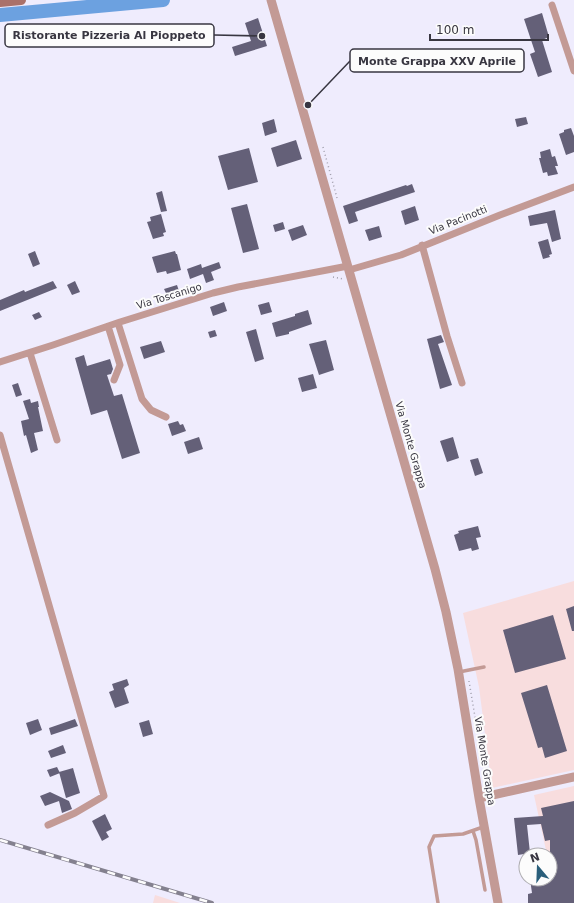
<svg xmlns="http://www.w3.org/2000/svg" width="574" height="903" viewBox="0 0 574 903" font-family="'DejaVu Sans',sans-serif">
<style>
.industrial{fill:#f8ddde}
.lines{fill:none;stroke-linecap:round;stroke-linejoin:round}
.river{stroke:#6ca1e0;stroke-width:14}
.building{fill:#646078}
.path{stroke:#a19fad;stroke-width:1.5;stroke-dasharray:1 3;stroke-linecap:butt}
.service{stroke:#c39a95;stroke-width:3.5}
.minor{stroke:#c39a95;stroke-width:7}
.tertiary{stroke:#c39a95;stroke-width:9}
.secondary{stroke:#aa716a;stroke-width:10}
.rail-casing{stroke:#84818f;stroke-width:4}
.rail{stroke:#fcfcfc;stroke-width:2.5;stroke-dasharray:8;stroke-linecap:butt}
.labels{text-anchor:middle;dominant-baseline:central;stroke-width:4;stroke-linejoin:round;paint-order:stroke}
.street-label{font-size:10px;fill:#383641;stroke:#fcfcfc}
.leader{fill:none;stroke:#383641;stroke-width:1.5}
.callout-dot{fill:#383641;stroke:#fcfcfc;stroke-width:1.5}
.callout{fill:#fcfcfc;stroke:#383641;stroke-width:1.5}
.callout-label{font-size:11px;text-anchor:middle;font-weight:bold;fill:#383641}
</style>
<rect width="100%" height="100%" fill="#efecfd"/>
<!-- industrial -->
<path class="industrial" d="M574,581V770L492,788L479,687L463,613Z
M574,786V903L550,855H547L534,795Z
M155,895L180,903H153Z"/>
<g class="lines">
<!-- river -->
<path class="river" d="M0,15L163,0"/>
</g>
<!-- building -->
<path class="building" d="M542,13L549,37L542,40L552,72L538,77L530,54L535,52L524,19Z
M258,18L267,46L235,56L232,47L251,41L245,23Z
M526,117L528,124L517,127L515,119Z
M274,119L277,132L265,136L262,123Z
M571,128L574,136V152L566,155L559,134L564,132V130Z
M296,140L302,159L277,167L271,148Z
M249,148L258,182L228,190L218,156Z
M550,149L552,157L555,156L558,166H555L558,174L548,176L547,172L543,173L539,158H541L540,152Z
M412,184L415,192L355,212L358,221L349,224L343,206L406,185L407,186Z
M162,191L167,211L161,212L156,193Z
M247,204L259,249L243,253L231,208Z
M415,206L419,220L405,225L401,211Z
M555,210L561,239L552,242L547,223L530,226L528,216Z
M161,214L166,232L163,233L164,236L153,239L147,222L151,221L150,217Z
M283,222L285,229L275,232L273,225Z
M303,225L307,235L292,241L288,230Z
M379,226L382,237L369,241L365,230Z
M548,239L552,254L549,255L550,257L543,259L538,242Z
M35,251L40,264L33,267L28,254Z
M175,251L176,254H177L181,270L167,274L166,271L157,273L152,257Z
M219,262L221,268L211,272L214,280L206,283L203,274L190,279L187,269L201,264L202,268Z
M53,281L57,288L0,311V300L24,290L25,292Z
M75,281L80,292L72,295L67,285Z
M177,285L179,291L167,295L164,289Z
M224,302L227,311L213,316L210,307Z
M269,302L272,312L261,315L258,305Z
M308,310L312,324L289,332V334L276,337L272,323L295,316V314Z
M39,312L42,317L35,320L32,315Z
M256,329L264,359L255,362L246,332Z
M215,330L217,336L210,338L208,332Z
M441,335L444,342L438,344L452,385L440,389L427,339Z
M326,340L334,370L319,375L309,344Z
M161,341L165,352L144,359L140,347Z
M84,355L87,366L110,359L113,369L111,374L107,375L114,396L122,394L140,453L122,459L107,410L91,415L75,358Z
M313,374L317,388L302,392L298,378Z
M18,383L22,395L16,397L12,385Z
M30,399L31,403L38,401L39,407H38L43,431L34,433L38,450L31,453L26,435L24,436L21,421L29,419L23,401Z
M178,421L180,425L183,424L186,431L172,436L168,424Z
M199,437L203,449L188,454L184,442Z
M453,437L459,458L447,462L440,441Z
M478,458L483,473L475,476L470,460Z
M478,526L481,537L476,538L479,549L472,551L471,548L459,551L454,535L459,533L458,531Z
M574,606V631H572L566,609Z
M553,615L566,659L515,673L503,630Z
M127,679L129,685L124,688L129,703L115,708L109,692L114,690L112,684Z
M547,685L567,751L545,758L542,747L538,748L521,693Z
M38,719L42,730L30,735L26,723Z
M75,719L78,726L51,735L49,728Z
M149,720L153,734L143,737L139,723Z
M63,745L66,753L51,758L48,751Z
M57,767L60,773L50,777L47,770Z
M73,768L80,793L66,798L59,772Z
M50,792L69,801L72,809L62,813L59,801L45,806L40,796Z
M574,801V903H528V894L532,893L530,879H550V840L545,841L541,824L527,825L530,853L518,855L514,818L543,816L541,808Z
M105,814L112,829L106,832L109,837L102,841L92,821Z"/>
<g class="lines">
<!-- path -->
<path class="path" d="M323,147L337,198
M333,277L343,279
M469,681L476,723"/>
<!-- service -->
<path class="service" d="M459,672L484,667
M473,831L476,840L485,890
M438,903L429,847L434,836L463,834L483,827"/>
<!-- minor -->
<path class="minor" d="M552,5L574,71
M422,245L447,336L462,383
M349,270L401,255L500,215L574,187
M118,323L142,399L151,410L166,417
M108,326L120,365L114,380
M30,353L57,440
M0,362L53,345L120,322L213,293L238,287L348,266
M0,435L104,796L75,813L48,825"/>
<!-- tertiary -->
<path class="tertiary" d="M271,0L435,569L446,612L458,669L479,798L498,903
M479,798L574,777"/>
<!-- secondary -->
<path class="secondary" d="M0,2L21,0"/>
<defs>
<path id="rail" d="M0,840L212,903"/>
</defs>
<!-- rail casing -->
<use href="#rail" class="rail-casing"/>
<!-- rail -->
<use href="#rail" class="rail"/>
</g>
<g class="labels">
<!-- street labels -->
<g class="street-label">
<text transform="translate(458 220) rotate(-22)">Via Pacinotti</text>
<text transform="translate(169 296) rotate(-17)">Via Toscanigo</text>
<text transform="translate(411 445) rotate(74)">Via Monte Grappa</text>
<text transform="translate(485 761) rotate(81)">Via Monte Grappa</text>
</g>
</g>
<!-- callouts -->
<path class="leader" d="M262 36L214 35M308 105L350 61"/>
<g class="callout-dot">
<circle cx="262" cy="36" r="4"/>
<circle cx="308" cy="105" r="4"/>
</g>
<g class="callout">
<rect x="5" y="24" width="209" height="23" rx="4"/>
<rect x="350" y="49" width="174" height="23" rx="4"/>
</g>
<g class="callout-label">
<text x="109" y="39">Ristorante Pizzeria Al Pioppeto</text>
<text x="437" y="65">Monte Grappa XXV Aprile</text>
</g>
<!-- north arrow -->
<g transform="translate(538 867) rotate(341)"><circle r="19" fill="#fcfcfc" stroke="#aeadb1"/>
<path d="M0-3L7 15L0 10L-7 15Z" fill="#2a5f7b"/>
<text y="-6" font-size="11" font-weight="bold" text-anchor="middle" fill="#383641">N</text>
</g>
<!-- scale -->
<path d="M430 34v6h118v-6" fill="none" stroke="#383641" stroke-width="2"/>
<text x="436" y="34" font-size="12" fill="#383641" stroke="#fcfcfc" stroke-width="3" paint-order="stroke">100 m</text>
</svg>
